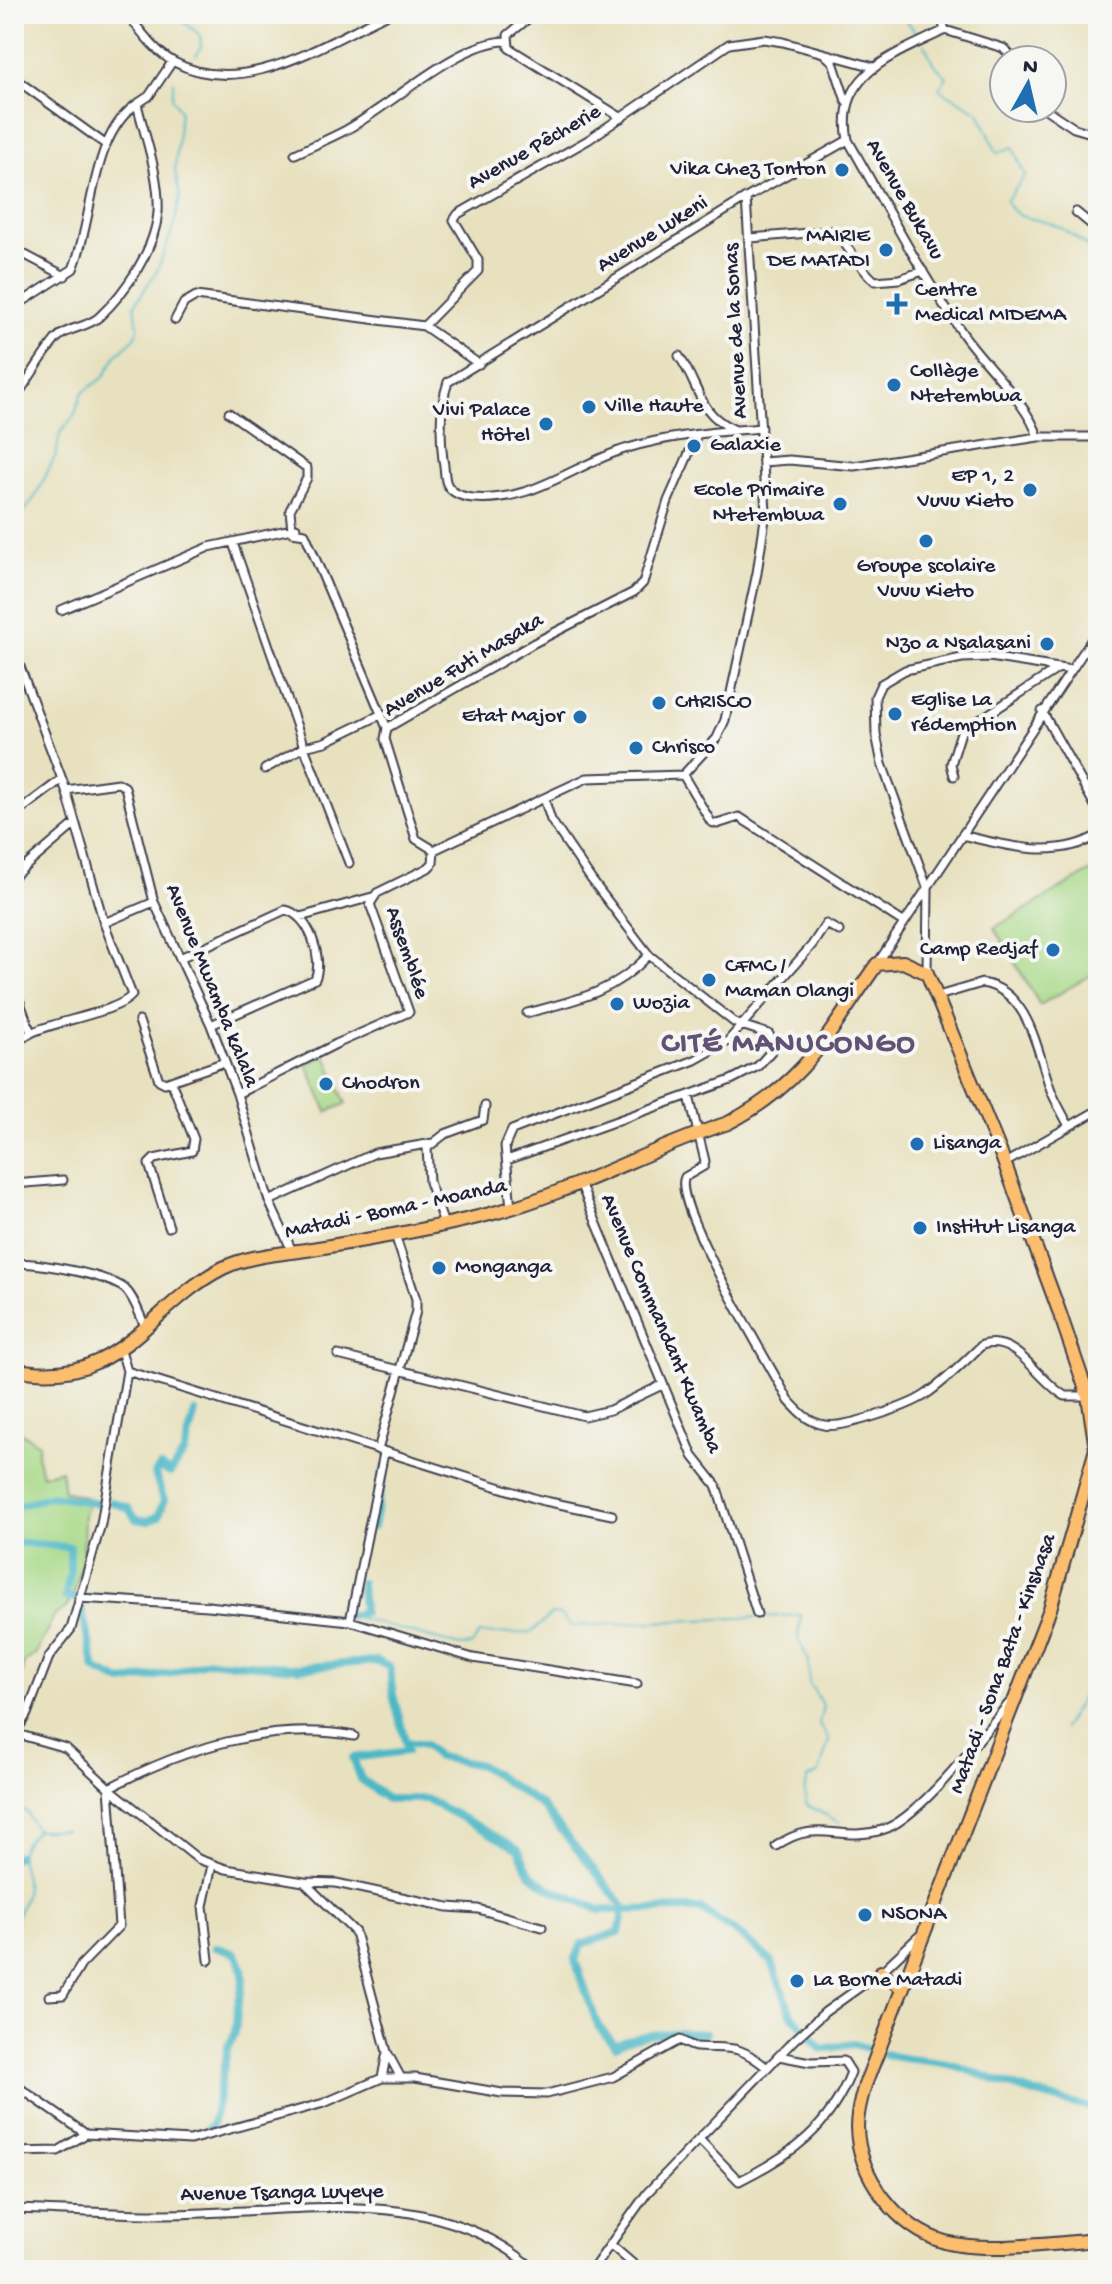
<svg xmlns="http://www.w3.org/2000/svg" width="1112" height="2284" viewBox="0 0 1112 2284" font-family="'Gochi Hand',sans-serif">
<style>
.green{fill:#a8d988;stroke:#657e62;stroke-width:2}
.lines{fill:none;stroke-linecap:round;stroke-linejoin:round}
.stream{stroke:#4bb8c6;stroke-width:2}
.canal{stroke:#4bb8c6;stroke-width:8}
.street-casing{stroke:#403f4f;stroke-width:11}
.highway-casing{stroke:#403f4f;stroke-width:16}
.street{stroke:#fff;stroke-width:7}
.highway{stroke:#fbbd6e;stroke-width:12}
.poi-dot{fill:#1f6fb2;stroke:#f6f6f2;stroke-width:3}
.labels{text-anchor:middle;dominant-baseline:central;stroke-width:8;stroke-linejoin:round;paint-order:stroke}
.street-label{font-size:22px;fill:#22223b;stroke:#f6f6f2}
.poi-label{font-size:22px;fill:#22223b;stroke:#f6f6f2;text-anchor:start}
.district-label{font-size:30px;font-weight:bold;letter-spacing:2px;fill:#625274;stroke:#f6f6f2}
</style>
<rect width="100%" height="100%" fill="#f6f6f2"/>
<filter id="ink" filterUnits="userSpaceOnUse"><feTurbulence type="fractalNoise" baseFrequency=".0125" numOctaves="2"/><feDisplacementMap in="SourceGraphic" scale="16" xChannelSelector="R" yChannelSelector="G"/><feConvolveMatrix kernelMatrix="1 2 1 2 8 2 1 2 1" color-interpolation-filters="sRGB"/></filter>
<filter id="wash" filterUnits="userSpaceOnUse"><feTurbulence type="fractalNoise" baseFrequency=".006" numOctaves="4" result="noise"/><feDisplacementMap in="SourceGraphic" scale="32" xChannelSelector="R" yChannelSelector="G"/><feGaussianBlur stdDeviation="1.8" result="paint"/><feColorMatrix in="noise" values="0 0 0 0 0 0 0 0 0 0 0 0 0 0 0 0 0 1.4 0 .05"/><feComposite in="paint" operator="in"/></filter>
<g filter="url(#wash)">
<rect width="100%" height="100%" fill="#e8e1bf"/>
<!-- green -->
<path class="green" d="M1098,867V971L1040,1005L994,928Z
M326,1056L346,1104L327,1112L307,1064Z
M15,1429L39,1444L37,1454L42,1475L61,1470L64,1491L91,1499L84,1514L83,1556L75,1590L66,1608L54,1616L36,1653L24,1663L20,1680L14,1685Z
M396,2254L407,2260L405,2270H276C313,2257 356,2266 396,2254Z"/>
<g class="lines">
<!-- stream -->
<path class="stream" d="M174,14L200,35L201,46L196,56
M901,14L919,36
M925,45L933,63L947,77L939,89L979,112L997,153L1013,147L1025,176L1006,201C1018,222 1029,216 1049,223C1066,228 1085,245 1098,256
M14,525L35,497L56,455L60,433L74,416L82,393L104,377L117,354L135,338L138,328L135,304L158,269L174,226L180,197L175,171L180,111L172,98L174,81
M14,1550L20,1543
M89,1595L105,1593L349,1616
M356,1617L460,1646L472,1645L479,1634L531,1633L552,1614L561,1615L571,1626L801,1615L798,1638L809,1661V1683L823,1706L819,1724L829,1740L819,1773L808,1779L804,1792L807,1805L839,1822
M1063,1729L1098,1671
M14,1809L26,1811L36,1830H65
M1095,1841L1098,1840
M14,1925C17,1915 23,1905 25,1895C30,1863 5,1860 36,1830
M14,1995L17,1998
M359,2270L414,2264L434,2270"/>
<!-- canal -->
<path class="canal" d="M112,1502L128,1508L136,1519L148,1521L159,1516L164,1500L155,1474L160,1467L170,1473L184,1453L195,1412
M14,1507L51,1496L98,1503
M373,1527L384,1470
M14,1542L70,1547V1574L65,1597L79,1598L95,1669L122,1682L172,1673L208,1661L298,1668L377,1661L391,1668C389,1697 403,1722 407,1751L353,1758L361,1779L387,1799H426L479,1827L518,1849L531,1875L549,1888L600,1910L701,1909L743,1937L772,1962L791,2014L801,2025
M349,1616L363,1612L361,1583
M406,1742L425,1745L438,1757L480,1765L541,1805L624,1907L619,1932L582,1944L575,1960L598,2026L616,2046C641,2031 678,2032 706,2034
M14,1858L18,1856
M810,2036L821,2049L854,2044L870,2049
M885,2054C909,2062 936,2059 959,2067C1009,2085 1045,2099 1098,2109
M208,2128L212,2126L228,2046C238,2033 235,2025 237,2010C241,1988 249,1976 236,1954L215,1947"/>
</g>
</g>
<g filter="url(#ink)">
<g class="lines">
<defs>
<path id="street" d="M127,14C140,30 155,52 174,62C245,100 325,42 388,14
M534,14L508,35L509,48L622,118
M940,14L945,30
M824,54L833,62L846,101
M1015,60L1003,48L945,30C895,55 835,72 848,140C885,205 920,272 963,334C984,364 1029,405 1038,437
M14,78L105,144
M1044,108L1074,128L1098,135
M295,154C312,146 329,139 346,130C391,106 458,41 507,41
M1076,212L1098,230
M751,238L832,231C842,235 860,270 875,281L899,279L923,271
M14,249L65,276
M22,302L73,269C94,220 90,132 140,102
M175,320L184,303L196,296L424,326L478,271V260L454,220L458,214L588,140L729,44L764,39L783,42L874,67
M424,326L479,364
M679,356C700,387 698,413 733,429
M14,399C29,380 41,357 56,339C67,327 87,328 99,317C126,292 155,249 158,212C160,177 145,137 137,104L149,96L172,62
M229,413L307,468V478L290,510L292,530
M761,428C717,432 670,435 628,448C574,464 533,503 473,498C464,497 452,494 447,484C444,478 445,467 443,460C440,435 440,405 448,382L746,198L848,140
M763,462L789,460L854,466L1038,437H1098
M233,543L304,747L325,742L382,714
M61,610L209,547L296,528L292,532L305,534L387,728
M1042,711L1098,811
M265,769L304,747L349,863
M683,775L711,822L717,824L739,817L903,922
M954,776L951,764L961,732L1059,668
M66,790L118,783L125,787L154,902L211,1025L237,1094L269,1201L293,1253
M544,798L434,850L416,839L385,739L387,728L534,643L634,592L643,583L668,501L697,435
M14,815L62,779
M962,835C1006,846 1057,860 1098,835
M14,876L75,824
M300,917L372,897
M104,923L154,902
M180,958L285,910C309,914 324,959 315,979L211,1025
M877,964L1098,630
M927,973L928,889L882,764L876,734L875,697L881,684L905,670L962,658L990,657L1071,670
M14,986L31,1033C55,1021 119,1012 132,995L104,923L66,790L16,656
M938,996L982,983C1031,991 1037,1054 1052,1093C1057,1104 1063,1115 1069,1126
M527,1013C577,1000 613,993 649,955
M139,1021L159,1080L165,1083L225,1062
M14,1043L31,1033
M237,1094L336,1044L409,1012L370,904L377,893L428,868L433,863L434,850
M689,1096L705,1161L704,1166L685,1177C670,1202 772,1368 789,1401C799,1412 808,1422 824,1425C843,1429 909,1406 925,1395C946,1381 964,1362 982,1345C1018,1335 1037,1380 1065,1396H1088
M507,1160L731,1080L758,1066L774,1048L769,1034L735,1023L649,955L591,879L551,820L544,798L587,778L683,775L717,738L725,720L757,573L766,512L746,198
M1005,1163L1098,1110
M580,1183L693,1456L716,1485L757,1614
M14,1184L63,1180
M269,1201L375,1153L433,1143
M511,1208L505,1146L512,1130L695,1060L727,1042L812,945L826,924L839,931
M444,1224L429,1182L427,1148L445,1134L483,1120L485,1106
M169,1227L149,1164L154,1159L192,1151L194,1139L171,1081
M14,1263C39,1263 106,1274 125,1289C135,1298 140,1317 146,1328
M338,1355L584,1416L610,1410L662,1385
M127,1371L540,1500L612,1515
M378,1450L416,1311V1299L395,1235
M79,1598L208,1606L350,1621L473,1658L637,1684
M350,1621L384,1453
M17,1734L66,1748L109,1788L119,1926L81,1965L63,1995L49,1996
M14,1735L27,1714L49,1657L71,1629L101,1524L127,1371L121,1350
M354,1736C270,1721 182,1749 109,1788L198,1859L226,1869L304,1882L355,1932L387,2052L400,2076
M776,1846C817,1817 839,1843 882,1830C920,1819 982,1734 1011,1701
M304,1882L336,1883L448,1907L478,1909L542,1927
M209,1960L203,1906L212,1865
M382,2078L387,2052
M14,2084L86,2134L190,2140L324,2103L382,2078H415L502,2093L547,2094L613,2077L680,2040C685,2042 691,2047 697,2047C731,2049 737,2043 767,2068
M699,2139L739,2181C792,2155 830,2127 851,2072L844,2061L810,2062L779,2056
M14,2152L58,2151L86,2134
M14,2209C77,2211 140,2216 203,2213C317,2209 442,2187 535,2270
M611,2245L640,2270
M592,2270L647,2193L793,2041L825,2012L881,1972L919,1936
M1082,2270H1083"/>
<path id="highway" d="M14,1369C120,1391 146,1307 223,1268C250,1255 283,1254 312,1249C372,1239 432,1229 490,1214C572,1193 648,1149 728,1123C808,1081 828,1033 877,964L903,962L927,973L1000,1151L1059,1311L1088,1396L1096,1449L1050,1609L865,2085C861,2098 857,2113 857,2127C858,2176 897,2228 945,2242C984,2253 1057,2243 1098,2240
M881,1972L902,1988"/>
</defs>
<!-- street casing -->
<use href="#street" class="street-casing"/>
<!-- highway casing -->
<use href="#highway" class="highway-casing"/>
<!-- street -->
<use href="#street" class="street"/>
<!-- highway -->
<use href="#highway" class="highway"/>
</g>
</g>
<!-- markers -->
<g class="poi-dot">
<circle cx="842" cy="170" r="8"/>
<circle cx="886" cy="250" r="8"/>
<path d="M893 292h8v8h8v8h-8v8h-8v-8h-8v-8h8z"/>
<circle cx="894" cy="385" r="8"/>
<circle cx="589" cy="407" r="8"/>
<circle cx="546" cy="424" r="8"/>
<circle cx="694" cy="446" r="8"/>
<circle cx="1030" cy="490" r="8"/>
<circle cx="840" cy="504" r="8"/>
<circle cx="926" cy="541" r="8"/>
<circle cx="1047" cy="644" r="8"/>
<circle cx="659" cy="703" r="8"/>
<circle cx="895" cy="714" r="8"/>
<circle cx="580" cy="717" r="8"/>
<circle cx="636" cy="748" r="8"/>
<circle cx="1053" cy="950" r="8"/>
<circle cx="709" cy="980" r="8"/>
<circle cx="617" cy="1004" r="8"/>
<circle cx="326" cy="1084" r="8"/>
<circle cx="917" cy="1144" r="8"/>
<circle cx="920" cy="1228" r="8"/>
<circle cx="439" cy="1268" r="8"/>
<circle cx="865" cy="1915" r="8"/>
<circle cx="797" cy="1981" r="8"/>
</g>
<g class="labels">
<!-- street labels -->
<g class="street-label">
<text transform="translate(535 148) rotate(-30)">Avenue Pêcherie</text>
<text transform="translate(904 200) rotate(60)">Avenue Bukavu</text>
<text transform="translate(653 235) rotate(-32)">Avenue Lukeni</text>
<text transform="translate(737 331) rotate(-93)">Avenue de la Sonas</text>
<text transform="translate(464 666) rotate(-31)">Avenue Futi Masaka</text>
<text transform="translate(406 953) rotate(71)">Assemblée</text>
<text transform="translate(211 986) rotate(68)">Avenue Mwamba kalala</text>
<text transform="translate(396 1210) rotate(-12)">Matadi - Boma - Moanda</text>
<text transform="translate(660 1324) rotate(67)">Avenue Commandant Kwamba</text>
<text transform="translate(1004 1664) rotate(-70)">Matadi - Sona Bata - Kinshasa</text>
<text transform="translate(282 2194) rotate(-1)">Avenue Tsanga Luyeye</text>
</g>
<!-- poi labels -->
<g class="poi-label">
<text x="826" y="170" text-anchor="end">Vika Chez Tonton</text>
<text x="870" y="237" text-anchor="end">MAIRIE<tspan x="870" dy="25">DE MATADI</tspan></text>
<text x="915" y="291">Centre<tspan x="915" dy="25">Medical MIDEMA</tspan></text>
<text x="910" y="372">Collège<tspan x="910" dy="25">Ntetembwa</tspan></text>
<text x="605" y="407">Ville Haute</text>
<text x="530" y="411" text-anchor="end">Vivi Palace<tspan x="530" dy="25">Hôtel</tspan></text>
<text x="710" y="446">Galaxie</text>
<text x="1014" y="477" text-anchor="end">EP 1, 2<tspan x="1014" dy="25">Vuvu Kieto</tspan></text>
<text x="824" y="491" text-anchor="end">Ecole Primaire<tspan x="824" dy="25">Ntetembwa</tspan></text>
<text x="926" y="567" text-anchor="middle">Groupe scolaire<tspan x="926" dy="25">Vuvu Kieto</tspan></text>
<text x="1031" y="644" text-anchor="end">Nzo a Nsalasani</text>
<text x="911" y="701">Eglise La<tspan x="911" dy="25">rédemption</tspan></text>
<text x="675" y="703">CHRISCO</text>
<text x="564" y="717" text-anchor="end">Etat Major</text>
<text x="652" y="748">Chrisco</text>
<text x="1037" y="950" text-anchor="end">Camp Redjaf</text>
<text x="725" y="967">CFMC /<tspan x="725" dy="25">Maman Olangi</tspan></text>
<text x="633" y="1004">Wozia</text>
<text x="342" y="1084">Chodron</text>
<text x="933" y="1144">Lisanga</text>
<text x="936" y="1228">Institut Lisanga</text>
<text x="455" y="1268">Monganga</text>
<text x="881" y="1915">NSONA</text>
<text x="813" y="1981">La Borne Matadi</text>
</g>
<!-- district labels -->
<g class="district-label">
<text x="789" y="1045">CITÉ MANUCONGO</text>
</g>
</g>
<!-- margin -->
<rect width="1112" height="2284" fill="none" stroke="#f6f6f2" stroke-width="48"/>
<!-- north arrow -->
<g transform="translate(1028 84) rotate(8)"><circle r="38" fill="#f6f6f2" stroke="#a1a1a9" stroke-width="2"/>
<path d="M0-6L14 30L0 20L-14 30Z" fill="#1f6fb2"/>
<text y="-12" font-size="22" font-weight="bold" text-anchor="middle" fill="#22223b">N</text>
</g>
</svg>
